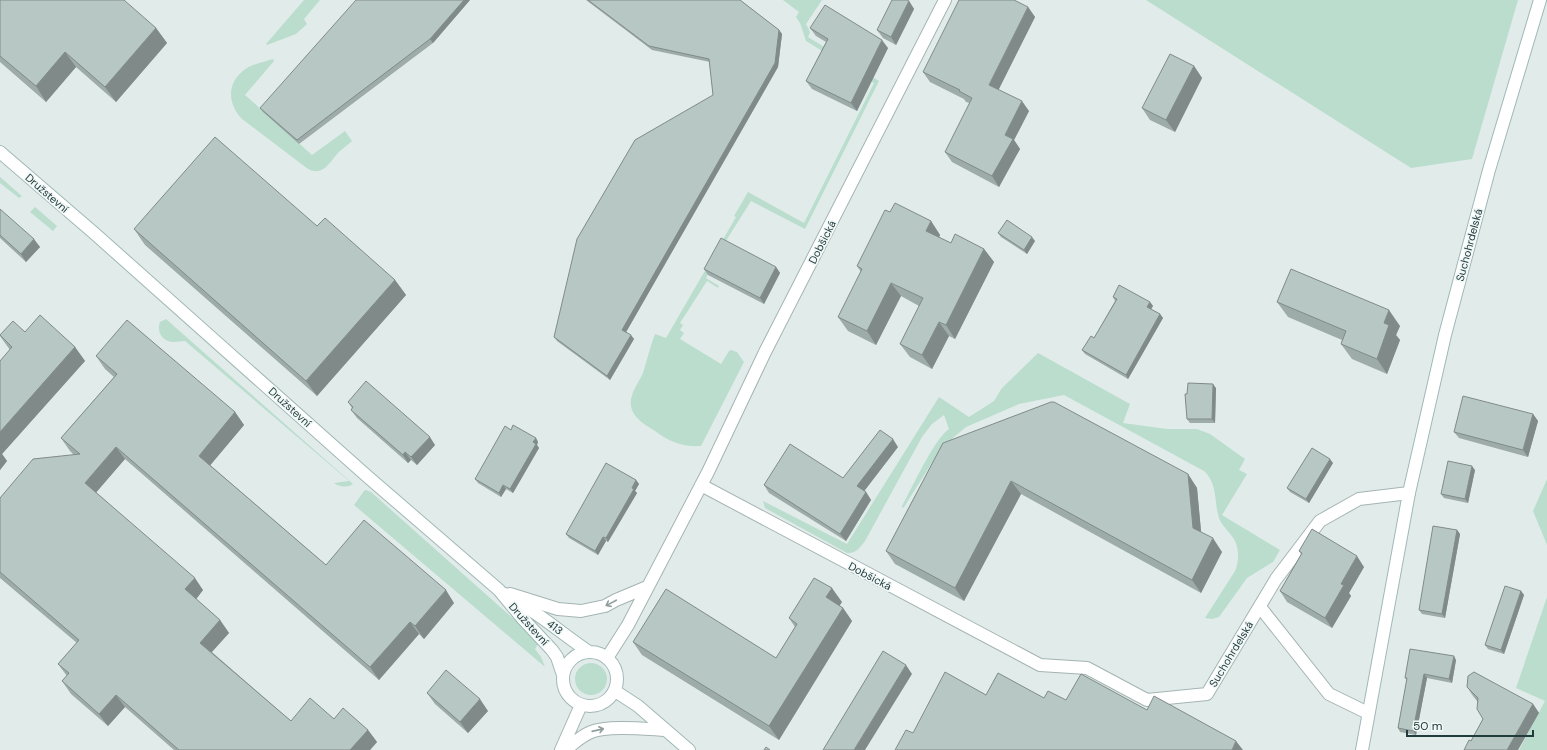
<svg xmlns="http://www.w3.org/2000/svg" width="1547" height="750" viewBox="0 0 1547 750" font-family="'DM Sans',sans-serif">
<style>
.green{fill:#baddce}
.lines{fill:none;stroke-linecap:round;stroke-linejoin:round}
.minor-casing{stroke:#a4b4b3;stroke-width:14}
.secondary-casing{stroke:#a0b8b6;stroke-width:14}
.minor{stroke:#fff;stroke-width:12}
.secondary{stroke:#fff;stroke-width:12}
.wall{fill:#9daba9}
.shaded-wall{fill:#808b89}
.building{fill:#b7c7c4;stroke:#808b89}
.oneway{stroke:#909e9e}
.labels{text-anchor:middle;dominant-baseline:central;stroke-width:3.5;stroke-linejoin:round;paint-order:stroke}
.street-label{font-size:11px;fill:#213c3d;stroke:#f2f8f7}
</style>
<rect width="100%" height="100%" fill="#e1ecea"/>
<!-- green -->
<path class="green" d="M304,0H320L304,19L307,24L296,34L267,45L266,44Z
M783,0H822L806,24L810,32L808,37L879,81L805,229L751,201L724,244L706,278L719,286L718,288L707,281L680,323L683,325L680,330L684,333L680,339L721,364L729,351L731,350L737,352L744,362L701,446C683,447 669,442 655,431C647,426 636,420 632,410C627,397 638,384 643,373C647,360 650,347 655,334L666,338L736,217L734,216L748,192L804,223L874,83L806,41L800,23L796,17L799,12Z
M1146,0H1518L1472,159L1411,168Z
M273,59L274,61L245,95L312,155L345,131L352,141C348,145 343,148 339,152C330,161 324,177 308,169L242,119C228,104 226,84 244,70C251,64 265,62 273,59Z
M0,177L22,196L19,198L0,183Z
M35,207L57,226L53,231L30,212Z
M166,319L353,484C347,488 339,487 334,483L349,481L185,341C180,341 173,343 168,341C160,338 157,329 160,322Z
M1038,353L1130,404L1123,423L1167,429H1197L1210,434L1245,459L1239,470L1247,474L1222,515L1280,550L1273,562L1247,578L1219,617L1212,619L1205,618L1235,571C1238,564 1239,555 1237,547C1235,535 1223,529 1219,518C1214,502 1218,484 1204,471L1064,395L1019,404L966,427L942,447L904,507L902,508V506C912,488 934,439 949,429L944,415L932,424L922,437L865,541C860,547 856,554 847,553L765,508L763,501L847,544L939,397L969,417L994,401L1002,388Z
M1547,479V545L1533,511Z
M366,490L371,492L534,637L539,643L535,649L541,657L545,667L354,505L364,491Z
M1547,597V750H1519L1545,701L1516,688Z
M575 679a16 16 0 1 1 32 0a16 16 0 1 1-32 0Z"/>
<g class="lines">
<defs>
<path id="minor" d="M701,485L1040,665L1087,668L1147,700L1207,694L1276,579L1320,521L1359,499L1409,493
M510,594L558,609L581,611L605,606L616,600L647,587
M1260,607L1329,694L1368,713
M607,658L628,625L708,472L765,352L945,0
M561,750L581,705
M565,750C573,744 581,736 591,732C608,725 646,729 665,730"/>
<path id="secondary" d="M0,152L94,233L368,477L499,590L523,619L552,650L557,657L563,675
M505,594C535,610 561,633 589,652
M563 679a27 27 0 1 1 54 0a27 27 0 1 1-54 0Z
M615,691L638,706L689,750
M1362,750L1409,493L1445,335L1489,170L1540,0"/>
</defs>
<!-- minor casing -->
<use href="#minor" class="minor-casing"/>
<!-- secondary casing -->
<use href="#secondary" class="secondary-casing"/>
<!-- minor -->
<use href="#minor" class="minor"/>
<!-- secondary -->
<use href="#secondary" class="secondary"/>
</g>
<!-- wall -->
<path class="wall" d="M0,0L156,28L167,43L116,102L76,67L46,102L0,62Z
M470,0L433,43L299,144L263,112L260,108Z
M586,0H740L779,30L782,34L778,67L626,332L634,339L610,380L557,341L554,337L713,95L710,62L652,50Z
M909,1L914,9L896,45L883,38L877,30Z
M1028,7L1035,17L998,90L1029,111L1014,140L1020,149L999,187L952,162L945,152L970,103L966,102L964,99L930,82L923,72Z
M810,28L888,48L857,111L812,89L806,81L826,42L816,36Z
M1194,66L1202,78L1175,132L1150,120L1142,108Z
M0,209L40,247L26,262L0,238Z
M890,212L931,221L940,235L939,237L951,243L984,249L994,262L955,339L949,336L932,369L910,357L900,344L919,306L901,296L876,345L848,331L838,317L861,272L857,266Z
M317,226L395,280L406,295L317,396L145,245L134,229Z
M998,233L1035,241L1027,254L1001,237Z
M776,267L780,273L764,304L708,275L704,269Z
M1113,297L1150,302L1153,306L1151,309L1160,314L1163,318L1128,379L1085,354L1082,350L1094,338L1115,301Z
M1277,302L1400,326L1396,335L1400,340L1387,374L1352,359L1341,344L1342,340L1288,317Z
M25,332L75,347L85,361L2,454L7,461L0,470V361L10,350L0,336Z
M96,356L235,412L244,425L210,465L326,565L454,603L424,639L419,634L379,680L125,459L96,492L203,590L196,599L220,620L229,633L212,652L291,721L334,719L368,730L377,742L370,750H174L125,707L108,726L71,694L62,681L67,676L58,664L77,643L0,578V498L74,455L70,451L61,438L114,377L105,369Z
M1216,388L1215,423H1190L1187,419Z
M348,402L435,445L417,465L411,460L408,463L357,418L351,410L352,408Z
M1533,414L1538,421L1528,457L1459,438L1454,432Z
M511,430L536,438L538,442L537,445L539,448L513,493L506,489L501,497L478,483L475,479Z
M943,443L1188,474L1197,488L1201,532L1222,552L1201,593L1021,494L964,601L895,564L886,551Z
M898,447L864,491L866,492L871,500L846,541L769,493L764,485L843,478Z
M1333,463L1309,503L1290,492L1287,488Z
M1475,470L1468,503L1444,498L1441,494Z
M636,480L639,484L635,491L637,493L608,542L606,541L598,555L569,538L566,534Z
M1457,530L1460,534L1445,618L1422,614L1419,610Z
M1299,551L1364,567L1349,593L1351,596L1332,628L1287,602L1280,591L1301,554Z
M1521,591L1524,595L1504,654L1488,649L1485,645Z
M842,602L839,606L843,608L852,621L779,740L642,655L633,642L776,658L795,627L789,618Z
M1456,660L1452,683L1427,678L1416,735L1400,732L1398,728L1407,680L1405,678Z
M1467,687L1533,704L1539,713L1464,750L1471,741L1483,719L1477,701L1473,696Z
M427,693L488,711L468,733L435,704Z"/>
<!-- shaded-wall -->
<path class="shaded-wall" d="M464,0H470L433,43L430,39Z
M909,1L914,9L896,45L891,37Z
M1028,7L1035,17L996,95L989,85Z
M156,28L167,43L116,102L105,87Z
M779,30L782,34L778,67L625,334L622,330Z
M882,40L888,48L857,111L851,103Z
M65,52L76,67L46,102L36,86Z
M1194,66L1202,78L1175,132L1166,120Z
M1022,101L1029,111L1014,140L1020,149L999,187L992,176L1005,135Z
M931,221L940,235L936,245L926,231Z
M1032,237L1035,241L1027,254L1024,250Z
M34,239L40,247L26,262L21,254Z
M984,249L994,262L955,339L946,325Z
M776,267L780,273L764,304L760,298Z
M395,280L406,295L317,396L306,381Z
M891,283L901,296L876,345L867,331Z
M1150,302L1153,306L1150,311L1147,307Z
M1389,310L1400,326L1396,335L1400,340L1387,374L1377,359L1384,323Z
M1160,314L1163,318L1128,379L1126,375Z
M939,322L949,336L932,369L922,355Z
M631,335L634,339L610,380L607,376Z
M75,347L85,361L2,454L7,461L0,470V432Z
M1213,384L1216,388L1215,423L1212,419Z
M235,412L244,425L208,468L199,456Z
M1533,414L1538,421L1528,457L1523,450Z
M430,437L435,445L417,465L411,457Z
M536,438L538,442L537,445L539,448L513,493L510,489L533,442Z
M893,439L898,447L862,494L857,486Z
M116,447L125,459L94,495L85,483Z
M405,452L411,460L408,463L403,455Z
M1330,459L1333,463L1309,503L1306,499Z
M1472,466L1475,470L1468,503L1465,499Z
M1188,474L1197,488L1202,541L1193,528Z
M636,480L639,484L635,491L637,493L608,542L606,538Z
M1011,481L1021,494L964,601L955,588Z
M503,485L506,489L501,497L499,493Z
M866,492L871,500L846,541L840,534Z
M1457,530L1460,534L1445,618L1442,614Z
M603,537L606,541L598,555L595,551Z
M1213,538L1222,552L1201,593L1192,580Z
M1357,556L1364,567L1349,593L1351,596L1332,628L1325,618L1341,584Z
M195,578L203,590L194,602L185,589Z
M832,588L842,602L836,611L826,597Z
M446,590L454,603L424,639L415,626Z
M1521,591L1524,595L1504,654L1501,650Z
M843,608L852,621L779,740L769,726Z
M220,620L229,633L209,655L200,643Z
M410,622L419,634L379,680L370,667Z
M1454,656L1456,660L1452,683L1449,679Z
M906,665L912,674L865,750H854Z
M1424,674L1427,678L1416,735L1413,731Z
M116,695L125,707L108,726L99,714Z
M480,699L488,711L468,733L460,722Z
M1533,704L1539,713L1518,750H1507Z
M368,730L377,742L370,750H350Z
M1236,741L1243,750H1232Z"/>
<!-- building -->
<path class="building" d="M0,0H124L156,28L105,87L65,52L36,86L0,56Z
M356,0H464L430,39L297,140L260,108Z
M588,0H740L779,30L775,63L622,330L631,335L607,376L554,337L577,239L635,140L713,95L709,59L649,46Z
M892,0H907L909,1L891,37L877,30Z
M959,0H1014L1028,7L989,85L1022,101L1005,135L1013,139L992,176L945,152L972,98L959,91L960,90L923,72Z
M825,5L882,40L851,103L806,81L828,39L810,28Z
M1170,54L1194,66L1166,120L1142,108Z
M215,137L317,226L325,218L395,280L306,381L134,229Z
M895,203L931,221L926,231L951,243L955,234L984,249L946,325L939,322L922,355L900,344L923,298L891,283L867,331L838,317L862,269L857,266L885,210L890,212Z
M0,209L34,239L21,254L0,235Z
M1007,220L1032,237L1024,250L998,233Z
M721,238L776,267L760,298L704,269Z
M1291,269L1389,310L1384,323L1389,325L1377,359L1341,344L1346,331L1277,302Z
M1119,285L1150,302L1147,307L1160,314L1126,375L1082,350L1091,336L1094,338L1117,299L1113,297Z
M40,315L75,347L0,432V361L12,347L0,335L13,321L25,332Z
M127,320L235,412L199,456L326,565L364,520L446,590L415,626L410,622L370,667L116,447L85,483L195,578L185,589L220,620L200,643L291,721L310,698L334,719L343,708L368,730L350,750H179L116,695L99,714L62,681L69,673L58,664L79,640L0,572V498L33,459L80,454L61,438L117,374L96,356Z
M366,381L430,437L411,457L405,452L403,455L351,410L353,407L348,402Z
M1188,383L1213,384L1212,419H1187L1185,394H1187Z
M1463,396L1533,414L1523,450L1454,432Z
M1051,402H1054L1188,474L1193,528L1213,538L1192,580L1011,481L955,588L886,551L943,443Z
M513,425L536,438L533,442L536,444L510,489L503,485L499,493L475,479L505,426L511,430Z
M880,430L893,439L857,486L866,492L840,534L764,485L790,444L843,478Z
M1312,448L1330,459L1306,499L1287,488Z
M1448,461L1472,466L1465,499L1441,494Z
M606,463L636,480L632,488L634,489L606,538L603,537L595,551L566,534Z
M1433,526L1457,530L1442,614L1419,610Z
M1312,529L1357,556L1341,584L1344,585L1325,618L1280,591L1302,553L1299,551Z
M814,578L832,588L826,597L843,608L769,726L633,642L666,589L776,658L797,624L789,618Z
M1505,586L1521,591L1501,650L1485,645Z
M1410,649L1454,656L1449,679L1424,674L1413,731L1398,728L1407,678H1405Z
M883,651L906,665L854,750H823Z
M446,670L480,699L460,722L427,693Z
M945,672L986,695L998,673L1044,698L1048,691L1066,700L1081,674L1147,710L1154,696L1236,741L1232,750H895L906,730L913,733Z
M1474,672L1533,704L1507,750H1464L1469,740L1471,741L1483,719L1477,709L1478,698L1467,687L1468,676Z
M766,747L770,750H764Z"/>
<!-- one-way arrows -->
<defs><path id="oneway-shaft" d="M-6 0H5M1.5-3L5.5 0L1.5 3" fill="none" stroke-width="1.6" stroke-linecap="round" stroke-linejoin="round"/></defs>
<g class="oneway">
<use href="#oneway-shaft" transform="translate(611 603) rotate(152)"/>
<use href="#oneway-shaft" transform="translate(598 730) rotate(-13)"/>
</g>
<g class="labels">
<!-- street labels -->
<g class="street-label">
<text transform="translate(47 193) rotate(41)">Družstevní</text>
<text transform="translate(822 242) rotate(-63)">Dobšická</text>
<text transform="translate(1469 245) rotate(-75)">Suchohrdelská</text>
<text transform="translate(290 407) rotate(42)">Družstevní</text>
<text transform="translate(870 576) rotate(28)">Dobšická</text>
<text transform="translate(529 624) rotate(48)">Družstevní</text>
<text transform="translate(555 627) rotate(39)">413</text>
<text transform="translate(1231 654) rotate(-59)">Suchohrdelská</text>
</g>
</g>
<!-- scale -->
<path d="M1407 730v6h126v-6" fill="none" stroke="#213c3d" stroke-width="2"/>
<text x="1413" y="730" font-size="12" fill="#213c3d" stroke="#f2f8f7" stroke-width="3" paint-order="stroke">50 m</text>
</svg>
